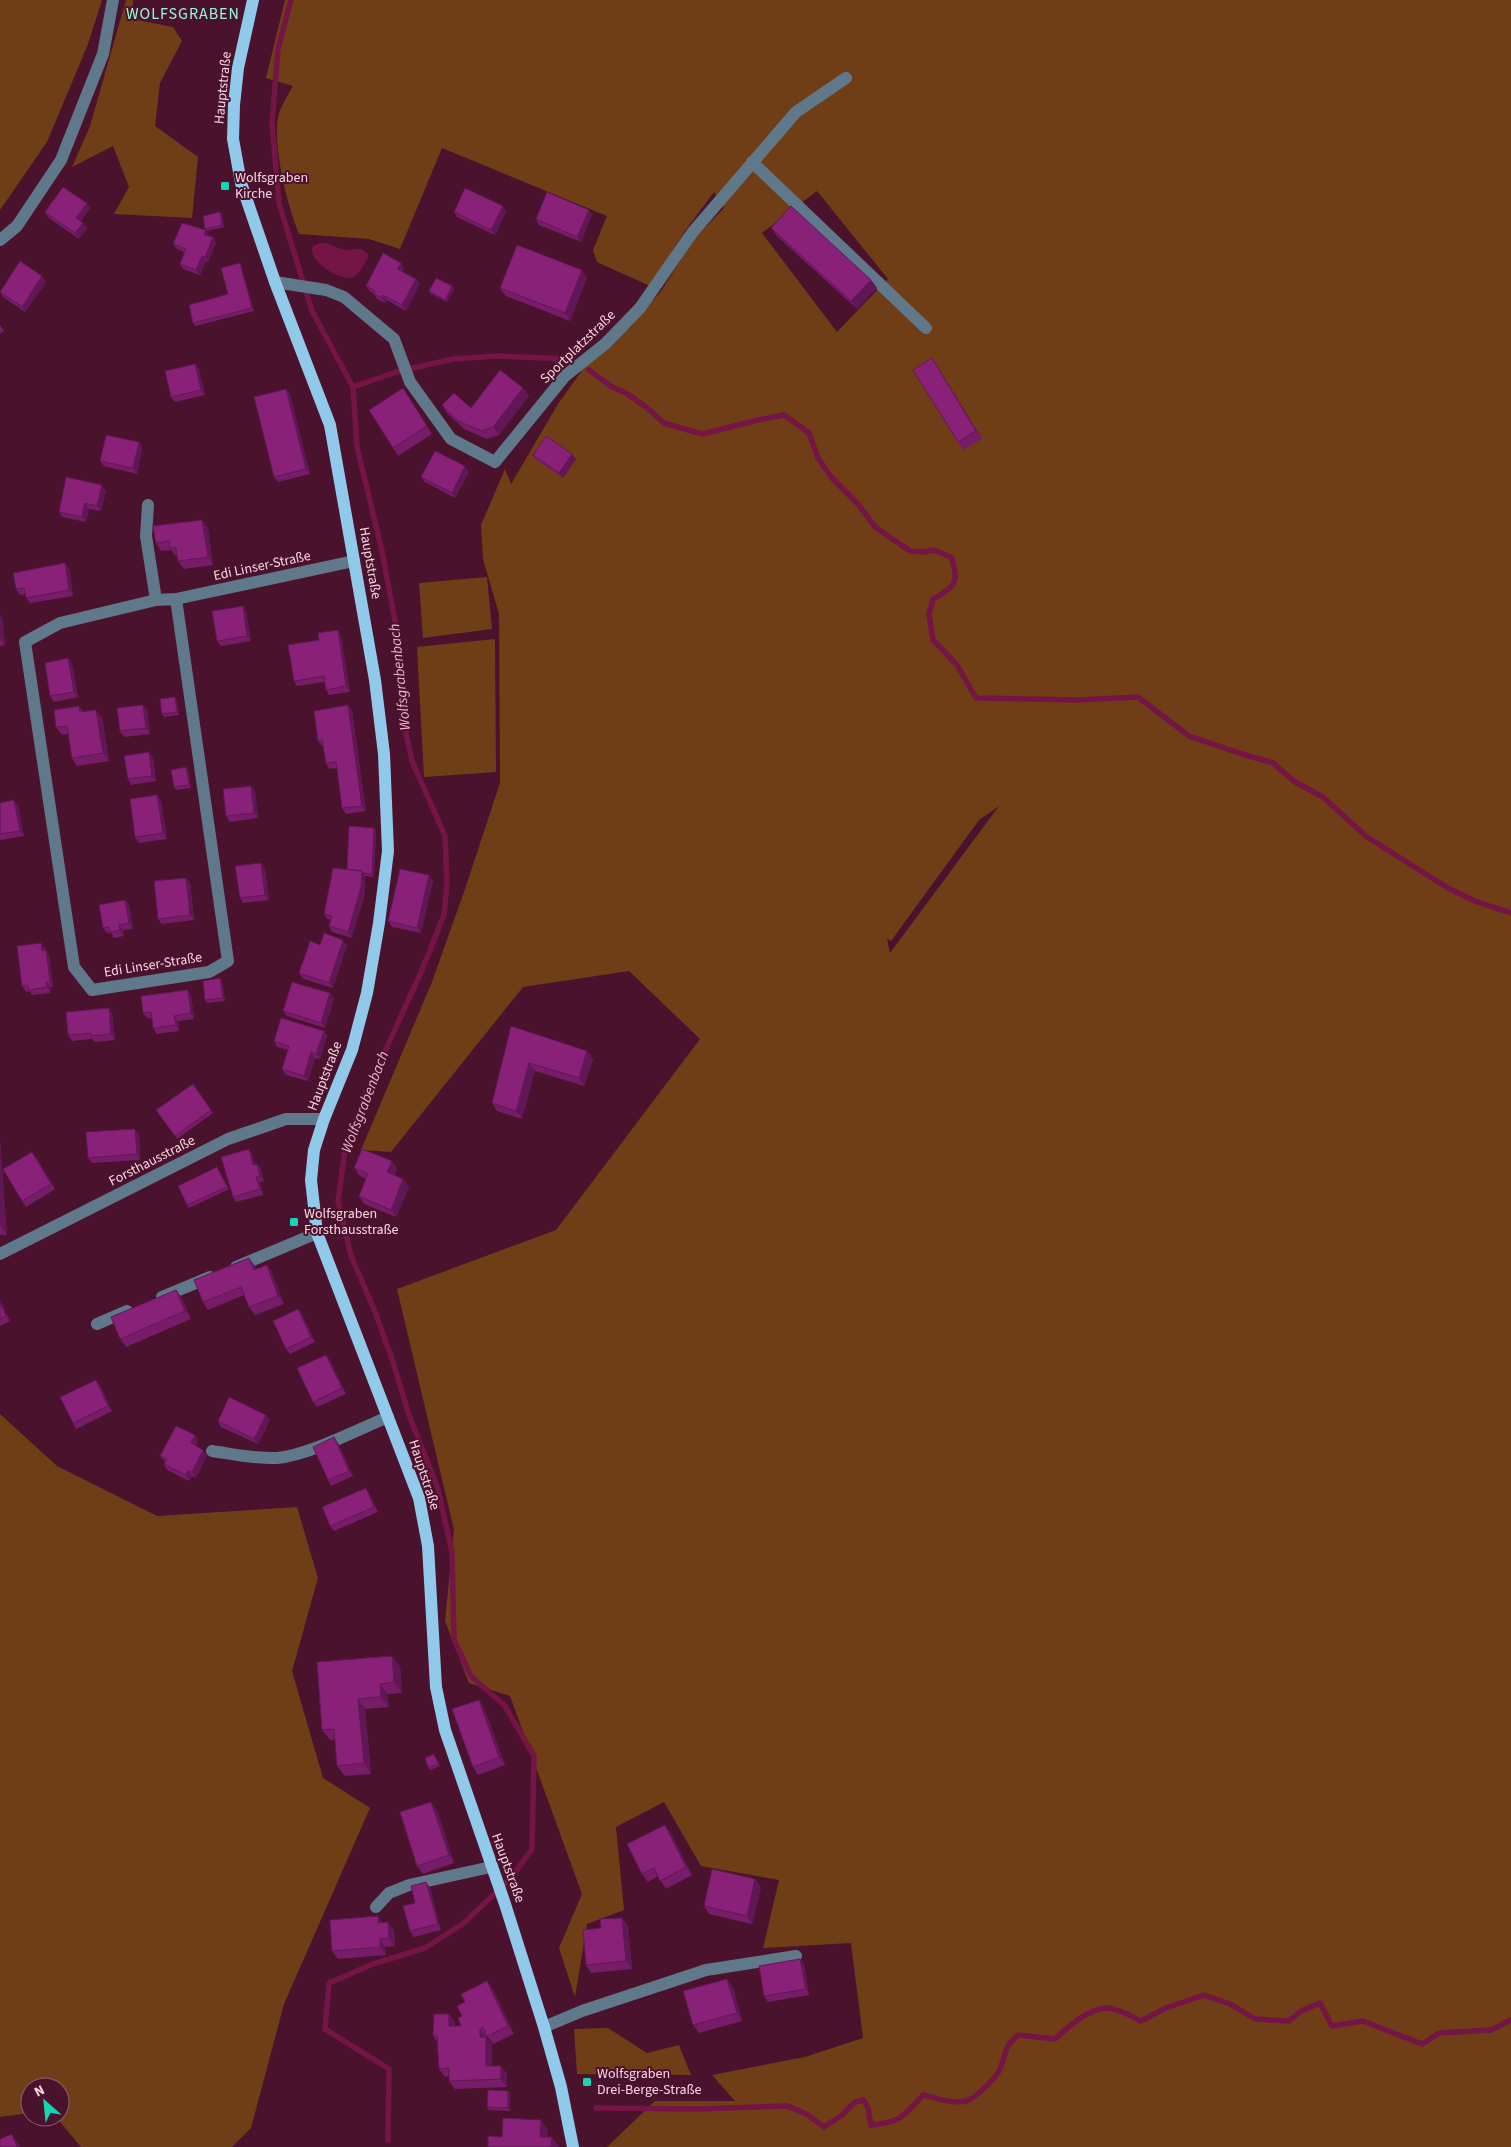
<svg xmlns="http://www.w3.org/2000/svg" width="1511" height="2147" viewBox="0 0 1511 2147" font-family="'Source Sans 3',sans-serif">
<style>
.green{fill:#703e16;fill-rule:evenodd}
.water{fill:#741545}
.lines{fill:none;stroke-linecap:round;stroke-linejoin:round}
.stream{stroke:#741545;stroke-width:5.5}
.minor{stroke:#5f798a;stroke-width:12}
.major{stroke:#91c9ea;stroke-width:12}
.wall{fill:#771c68}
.shaded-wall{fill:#611755}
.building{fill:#8a2179;stroke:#611755}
.poi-dot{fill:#15d5b3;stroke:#4a122c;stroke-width:2}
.labels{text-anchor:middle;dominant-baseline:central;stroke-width:4;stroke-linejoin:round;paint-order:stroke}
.street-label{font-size:14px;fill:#fad5e1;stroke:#4a122c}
.poi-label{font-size:14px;fill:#fad5e1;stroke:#4a122c;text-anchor:start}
.water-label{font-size:15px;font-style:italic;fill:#f2b2c9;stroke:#4a122c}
.quarter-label{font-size:16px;letter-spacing:1px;fill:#96f8de;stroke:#4a122c}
</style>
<rect width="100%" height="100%" fill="#4a122c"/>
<!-- green -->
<path class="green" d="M0,0H102L88,44L47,142L0,210Z
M126,0H133L132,19L173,27L182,41L160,83L155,126L198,157L192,218L114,214L129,187L113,146L72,167L90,126Z
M285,0H1511V2147H607L655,2101H735L712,2075L805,2057L863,2038L851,1943L763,1948L779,1880L701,1866L664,1802L616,1827L624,1910L587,1924L575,1997L559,1948L582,1894L510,1696L469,1683L445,1621L454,1530L397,1289L556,1230L700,1039L629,971L523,987L391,1152L361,1150L432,982L465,889L500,783L499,614L483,559L481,525L505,469L511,484L558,404L588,362L630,327L661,291L694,239L724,208L714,192L685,231L650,286L597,262L593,250L607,216L442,148L400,249L369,239L299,234C287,204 273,149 278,117C280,107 288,95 293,86L266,78ZM817,191L888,279L837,332L762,233ZM999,806L890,953L887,939L891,941L979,820Z
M487,577L492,629L423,638L419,583Z
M495,639L496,772L424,777L417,647Z
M0,1414L57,1466L157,1516L297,1507L318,1578L292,1671L323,1778L370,1808L284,2004L251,2128L232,2147H81L56,2117H60V2087H30V2113L0,2117Z
M608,2028L647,2053L679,2045L691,2075L577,2074L574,2029Z"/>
<!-- water -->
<path class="water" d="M320,243H326L344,250L361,249L368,254V258C364,264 360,273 354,277C343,283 306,261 313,246Z"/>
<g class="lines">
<!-- stream -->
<path class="stream" d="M291,0L278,49L272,123L279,203L312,311L353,387L357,447L382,551L399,643L402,715L412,761L445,836L447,884L444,915L422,970L367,1091L345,1150L338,1201L351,1256L374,1309L393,1362L409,1415L438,1489L452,1552L454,1640L471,1676L505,1706L534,1756L532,1849L511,1878L464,1923L425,1948L373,1964L329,1983L325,2029L389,2069L388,2140
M589,370L612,387L626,393L646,407L664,423L702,434L758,420L784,415L809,433L818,458L832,478L858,504L875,527L910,551L923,552L934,550L951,557C960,582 955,587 933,599L929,614L933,640L957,665L976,698L1077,700L1138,697L1189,736L1242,754L1273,763L1295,782L1323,797L1367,837L1448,888L1477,902L1511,913
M353,387L396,372L453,359L496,356L571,359
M596,2108L698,2109L788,2106L808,2115L824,2127L842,2115L855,2102L864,2100L868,2108L871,2125C900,2123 904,2116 923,2095C935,2098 953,2104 966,2101C975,2099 996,2078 1000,2069C1008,2050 1001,2051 1018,2035L1055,2039C1067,2028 1090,2007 1108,2008C1119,2009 1131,2016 1141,2021L1166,2008L1204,1995L1230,2004L1255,2019L1289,2021L1301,2011L1320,2003L1332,2026L1363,2021L1422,2044L1439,2033L1491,2030L1511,2020"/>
<!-- minor -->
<path class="minor" d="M752,162L926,328
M0,240L17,226L61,160L103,54L113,0
M275,282L326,290L344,297L394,339L410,382L451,439L495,462L565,376L605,344L640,308L692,233L796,112L846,78
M148,505L146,536L156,600
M176,599L228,961L209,972L92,990L74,967L25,642L60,623L156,600L176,599L354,561
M0,1254L228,1139L286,1119H324
M236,1267L317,1233
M162,1297L210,1277
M97,1324L127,1311
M212,1451C233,1454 255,1459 277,1458C309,1455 357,1430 388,1417
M376,1907L389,1893L409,1885L491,1867
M544,2027L582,2011L706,1970L796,1956"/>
<!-- major -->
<path class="major" d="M253,0L238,68L234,105L233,139L241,183L275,282L330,425L375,680L384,754L388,851L379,923L367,993L352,1050L324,1119L314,1150L311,1180L317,1233L419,1498L428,1546L436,1687L445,1730L505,1904L544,2027L561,2087L573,2147"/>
</g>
<!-- wall -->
<path class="wall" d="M87,203L90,208L81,221L87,228L79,239L49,218L45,212Z
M220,212L222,215L224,227L207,231L205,229Z
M454,212H506L495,235L457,217Z
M592,215L581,242L539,225L536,219Z
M771,228L871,280L877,288L857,309L777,236Z
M209,236L213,237L216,243L208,262L206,261L200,275L183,269L180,264L184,252L177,249L173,244Z
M401,263L404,268L402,272L416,279L420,284L406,311L387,300L385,303L377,299L374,294L370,291L366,286Z
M241,266L254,311L195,326L193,323L228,294Z
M42,276L46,282L25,312L3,297L0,292Z
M587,278L570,321L506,296L500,288Z
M452,286L454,289L447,302L431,294L429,291Z
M0,325L4,331L0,334Z
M195,364L199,369L205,395L175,402L171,397Z
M937,366L982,439L963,450L958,442Z
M523,388L529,396L499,435L487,439L464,429L447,413L442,405L471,408Z
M286,389L290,394L310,474L278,482L274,477Z
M408,396L432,434L398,456L393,448Z
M139,442L142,448L137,474L104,466L100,461Z
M572,454L576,459L563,478L537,460L533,455Z
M469,472L455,498L425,482L421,477Z
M106,491L101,511L89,509L86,522L62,517L59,512Z
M202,520L208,528L213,565L184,569L178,561L177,556H176L171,550L161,551L156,543Z
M65,563L69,569L73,596L30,603L26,598L25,594L20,595L16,589Z
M243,606L246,612L251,641L221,646L217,641Z
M0,614L2,618L5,645L0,646Z
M341,636L350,692L329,695L326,690L324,682L297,686L294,681Z
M68,658L72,664L78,697L54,702L50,696Z
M177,700L179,715L164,717L162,714Z
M143,705L147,710L150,734L124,737L120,731Z
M79,706L83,712L102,718L109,761L77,766L72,758L68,734L62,735L56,727Z
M352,711L366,811L346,814L342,808L337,768L329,769L326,763L323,746H322L318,741Z
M153,757L156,781L131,785L128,779Z
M188,770L191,788L176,790L174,787Z
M251,786L255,791L258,818L230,822L226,816Z
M161,801L167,839L139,843L135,837Z
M0,803L18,805L24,836L1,840L0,839Z
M376,830L374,877L365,876V893L352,938L332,932L329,926L331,920L327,919L324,914L347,869Z
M265,868L269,900L243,903L240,898Z
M433,881L421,933L392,927L388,921Z
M190,883L194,920L162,924L158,919Z
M125,900L129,905L133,929L123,930L124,936L114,938L111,933H107L103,928Z
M320,945H347L333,988L303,979L299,973Z
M45,948V950L49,955L53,987H50L51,993L32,995L30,991L26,992L22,986Z
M222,981L225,1001L207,1003L205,1000Z
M330,993L334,999L325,1028L287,1016L283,1011Z
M191,995L194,1019L178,1021L179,1031L157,1034L153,1028L152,1018H147L143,1013Z
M109,1008L112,1013L115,1040L95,1042L92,1039L72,1041L68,1035Z
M511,1026L587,1051L593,1059L584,1086L535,1071L522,1119L497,1111L492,1103Z
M324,1031L327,1036L320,1059L315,1058L308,1081L286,1075L282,1069L288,1050L277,1047L274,1041Z
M193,1084L213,1113L177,1139L156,1110Z
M139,1134L140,1160L92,1163L88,1158Z
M0,1141L7,1235H0Z
M249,1149L252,1155L255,1164L261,1169L264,1181L260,1182L263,1195L236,1202L233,1197Z
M36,1157L55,1189L26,1207L22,1201Z
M392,1161L397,1169L395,1175L409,1187L396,1217L364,1204L359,1196L366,1179L360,1176L354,1168Z
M219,1170L229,1189L189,1208L187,1205Z
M267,1265L272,1273L284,1304L255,1315L249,1307L244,1295L208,1310L203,1302L255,1266L256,1269Z
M176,1290L182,1298L191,1319L126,1347L120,1339Z
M0,1300L10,1321L0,1326Z
M298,1309L302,1314L315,1342L290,1354L286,1349Z
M330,1360L346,1394L317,1407L313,1402Z
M100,1385L112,1411L76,1429L73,1423Z
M270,1420L258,1444L221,1427L218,1421Z
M195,1435L198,1441L196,1446L207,1455L196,1478L192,1476L189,1481L167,1470L164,1464L165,1461L160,1456Z
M338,1443L353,1476L331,1486L328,1480Z
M369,1493L378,1512L334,1531L330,1526Z
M317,1662L400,1666L402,1693L387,1694L389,1707L365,1709L371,1774L345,1776L337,1766L335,1740H330L322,1730Z
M479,1700L484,1708L505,1765L478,1775L473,1767Z
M436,1757L440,1766L430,1770L428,1767Z
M437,1810L454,1863L423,1874L417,1866Z
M671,1833L692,1875L666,1889L658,1876L648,1882L642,1874Z
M426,1882L430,1888L441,1930L414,1937L410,1931L415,1903Z
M761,1887L752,1924L709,1914L704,1906Z
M622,1918L628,1926L632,1969L591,1973L586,1965L601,1928Z
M383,1923L394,1930L395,1946L385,1947L386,1955L338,1959L332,1951Z
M800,1959L804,1964L809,1995L768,2002L764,1996Z
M733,1987L742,2021L699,2033L693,2025Z
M493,1989L514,2034L493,2044L487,2036L486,2037L492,2045V2066H501L507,2074V2087L455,2089L449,2081V2076L445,2077L439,2069L437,2042L433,2036L455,2022V2026H461L462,2016Z
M508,2091L510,2093V2111L489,2110L487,2107Z"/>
<!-- shaded-wall -->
<path class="shaded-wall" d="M87,203L90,208L80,223L76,218Z
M503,206L506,212L495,235L491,230Z
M589,210L592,215L581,242L577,237Z
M220,212L222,215L224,227L222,225Z
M83,223L87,228L79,239L75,233Z
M206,230L209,236L208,240L204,235Z
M213,237L216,243L208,262L205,257Z
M202,256L206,261L200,275L196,270Z
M240,263L241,266L254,311L252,308Z
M401,263L404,268L401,274L397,269Z
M582,270L587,278L570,321L565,313Z
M42,276L46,282L25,312L22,307Z
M416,279L420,284L406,311L402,305Z
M871,280L877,288L857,309L851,301Z
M452,286L454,289L447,302L445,300Z
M383,295L387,300L385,303L382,298Z
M932,358L937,366L982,439L976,431Z
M195,364L199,369L205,395L201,390Z
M523,388L529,396L499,435L493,427Z
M286,389L290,394L310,474L306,469Z
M139,442L142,448L137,474L133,468Z
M572,454L576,459L563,478L559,473Z
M465,466L469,472L455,498L452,493Z
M102,485L106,491L101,511L97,506Z
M85,503L89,509L86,522L82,517Z
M202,520L208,528L213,565L208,557Z
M65,563L69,569L73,596L69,590Z
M243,606L246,612L251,641L247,636Z
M0,614L2,618L5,645L0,638Z
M338,630L341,636L350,692L346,686Z
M68,658L72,664L78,697L74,692Z
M175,697L177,700L179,715L177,712Z
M143,705L147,710L150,734L146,728Z
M348,705L352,711L366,811L362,806Z
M96,710L102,718L109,761L103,753Z
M149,752L153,757L156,781L152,776Z
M186,767L188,770L191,788L189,785Z
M251,786L255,791L258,818L254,813Z
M157,795L161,801L167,839L163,833Z
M14,800L18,805L24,836L20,831Z
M374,828L376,830L374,877L372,874Z
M261,863L265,868L269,900L265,895Z
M362,871L365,876V893L352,938L348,932Z
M429,875L433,881L421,933L417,928Z
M186,878L190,883L194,920L190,915Z
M125,900L129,905L133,929L129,923Z
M119,925L123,930L124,936L120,930Z
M343,940L347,945L333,988L329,983Z
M41,943L45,948L46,956L42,951Z
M46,950L49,955L53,987L50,981Z
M220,978L222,981L225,1001L223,998Z
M46,982L50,987L51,993L47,987Z
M188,990L191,995L194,1019L191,1013Z
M330,993L334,999L325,1028L321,1023Z
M109,1008L112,1013L115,1040L111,1034Z
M174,1016L178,1021L179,1031L176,1025Z
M324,1031L327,1036L320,1059L316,1054Z
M587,1051L593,1059L584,1086L579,1078Z
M311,1052L315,1058L308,1081L304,1076Z
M529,1063L535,1071L522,1119L516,1111Z
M135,1129L139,1134L140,1160L137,1154Z
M0,1141L7,1235L0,1225Z
M249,1149L252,1155L257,1170L253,1165Z
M392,1161L397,1169L393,1180L387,1172Z
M257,1164L261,1169L264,1181L260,1176Z
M256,1177L260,1182L263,1195L260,1189Z
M403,1179L409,1187L396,1217L391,1210Z
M249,1258L255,1266L259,1278L254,1270Z
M267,1265L272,1273L284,1304L278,1296Z
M176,1290L182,1298L191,1319L185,1311Z
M0,1300L10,1321L6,1316L0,1303Z
M298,1309L302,1314L315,1342L311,1337Z
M326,1355L330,1360L346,1394L342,1388Z
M96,1380L100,1385L112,1411L108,1406Z
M266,1415L270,1420L258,1444L254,1439Z
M195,1435L198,1441L194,1449L191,1443Z
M334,1437L338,1443L353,1476L349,1471Z
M203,1450L207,1455L196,1478L192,1472Z
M188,1470L192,1476L189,1481L186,1475Z
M366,1488L369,1493L378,1512L374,1507Z
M392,1656L400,1666L402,1693L394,1682Z
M380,1684L387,1694L389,1707L381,1697Z
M358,1699L365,1709L371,1774L364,1763Z
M479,1700L484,1708L505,1765L499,1757Z
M431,1802L437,1810L454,1863L449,1855Z
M665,1825L671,1833L692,1875L686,1867Z
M755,1879L761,1887L752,1924L747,1916Z
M426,1882L430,1888L441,1930L438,1924Z
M378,1916L383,1924L378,1923Z
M622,1918L628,1926L632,1969L626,1961Z
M388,1922L394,1930L395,1946L389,1938Z
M380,1939L385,1947L386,1955L380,1947Z
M800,1959L804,1964L809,1995L806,1989Z
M727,1979L733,1987L742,2021L737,2013Z
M487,1981L493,1989L514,2034L508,2026Z
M449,2014L455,2022L454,2034L449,2026Z
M480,2029L486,2037V2045L480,2037Z
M486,2037L492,2045V2074L486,2066Z
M501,2066L507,2074V2087L501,2079Z
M508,2091L510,2093V2111L508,2108Z
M541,2120L548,2131L547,2147L540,2137Z
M12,2134L19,2145L20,2147H17Z
M552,2137L559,2147H551Z"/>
<!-- building -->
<path class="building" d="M63,187L87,203L76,218L83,223L75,233L45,212Z
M465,188L503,206L491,230L454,212Z
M547,192L589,210L577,237L536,219Z
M791,206L871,280L851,301L771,228Z
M220,212L222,225L205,229L203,216Z
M182,223L206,230L204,235L213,237L205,257L202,256L196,270L180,264L186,249L173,244Z
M517,245L582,270L565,313L500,288Z
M383,253L401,263L397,269L416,279L402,305L383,295L382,298L374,294L375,291L366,286Z
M20,261L42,276L22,307L0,292Z
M240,263L252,308L193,323L189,305L228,294L221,268Z
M436,278L452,286L445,300L429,291Z
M932,358L976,431L958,442L913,370Z
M195,364L201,390L171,397L165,371Z
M500,370L523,388L493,427L482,431L458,421L442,405L454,393L471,408Z
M403,388L427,426L393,448L369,410Z
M286,389L306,469L274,477L254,397Z
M106,435L139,442L133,468L100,461Z
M546,436L572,454L559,473L533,455Z
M435,451L465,466L452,493L421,477Z
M66,477L102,485L97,506L85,503L82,517L59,512Z
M202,520L208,557L178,561L176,548H170L169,541L156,543L153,526Z
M65,563L69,590L26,598L24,588L16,589L13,573Z
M243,606L247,636L217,641L212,611Z
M338,630L346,686L326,690L324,676L294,681L288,645L319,640L318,633Z
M68,658L74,692L50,696L45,663Z
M175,697L177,712L162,714L160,699Z
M143,705L146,728L120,731L117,708Z
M348,705L362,806L342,808L336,762L326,763L322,740L318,741L314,711Z
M79,706L80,712L96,710L103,753L72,758L67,726L56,727L54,710Z
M149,752L152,776L128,779L124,756Z
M186,767L189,785L174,787L171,770Z
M251,786L254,813L226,816L223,789Z
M157,795L163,833L135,837L130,799Z
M14,800L20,831L0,834V803Z
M349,826L374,828L372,874L363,873L362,871L347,869Z
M261,863L265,895L240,898L235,866Z
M333,868L362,871L361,887L348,932L329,926L332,916L324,914Z
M400,869L429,875L417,928L388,921Z
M186,878L190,915L158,919L154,881Z
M125,900L129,923L119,925L120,930L110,932L109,927L103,928L99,905Z
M324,933L343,940L329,983L299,973L310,941L320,945Z
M41,943L42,951L46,950L50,981L46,982L47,987L29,990L28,986H22L17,946Z
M220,978L223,998L205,1000L203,981Z
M292,982L330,993L321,1023L283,1011Z
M188,990L191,1013L174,1016L176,1025L153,1028L151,1012L143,1013L141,996Z
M109,1008L111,1034L91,1036V1033L68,1035L66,1012Z
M281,1018L324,1031L316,1054L311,1052L304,1076L282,1069L289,1046L274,1041Z
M511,1026L587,1051L579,1078L529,1063L516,1111L492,1103Z
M193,1084L211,1110L175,1136L156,1110Z
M135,1129L137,1154L88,1158L86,1132Z
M249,1149L253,1165L257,1164L260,1176L256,1177L260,1189L233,1197L221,1157Z
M362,1149L392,1161L387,1172L403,1179L391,1210L359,1196L368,1174L354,1168Z
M32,1152L51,1184L22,1201L3,1169Z
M217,1167L227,1187L187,1205L178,1186Z
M249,1258L254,1270L267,1265L278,1296L249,1307L241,1287L203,1302L194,1280Z
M176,1290L185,1311L120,1339L111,1317Z
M0,1303L6,1316L0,1319Z
M298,1309L311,1337L286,1349L273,1321Z
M326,1355L342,1388L313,1402L297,1368Z
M96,1380L108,1406L73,1423L60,1397Z
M229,1397L266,1415L254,1439L218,1421Z
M176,1426L195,1435L191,1443L203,1450L192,1472L188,1470L186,1475L164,1464L167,1459L160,1456Z
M334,1437L349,1471L328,1480L313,1447Z
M366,1488L374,1507L330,1526L322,1507Z
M392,1656L394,1682L380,1684L381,1697L358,1699L364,1763L337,1766L334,1729L322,1730L317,1662Z
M479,1700L499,1757L473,1767L452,1709Z
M434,1754L438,1764L428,1767L425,1758Z
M431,1802L449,1855L417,1866L400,1812Z
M665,1825L686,1867L660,1881L654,1868L642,1874L627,1844Z
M712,1869L755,1879L747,1916L704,1906Z
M426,1882L438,1924L410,1931L403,1906L415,1903L411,1886Z
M378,1916V1923L388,1922L389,1938L380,1939V1947L332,1951L330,1920Z
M622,1918L626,1961L586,1965L583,1930L601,1928L600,1919Z
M800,1959L806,1989L764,1996L759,1966Z
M727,1979L737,2013L693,2025L683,1991Z
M487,1981L508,2026L487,2036L483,2027L480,2029V2037H486V2066H501V2079L449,2081V2068L439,2069L437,2036H433L434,2014H449V2026H461L458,2018L462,2016L457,2006L465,2002L461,1994Z
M488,2090L508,2091V2108L487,2107Z
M503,2118L541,2120L540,2137H552L551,2147H488V2136L502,2137Z
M12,2134L17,2147H0V2139Z"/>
<!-- markers -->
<g class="poi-dot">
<rect x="220" y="181" width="10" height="10" rx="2.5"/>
<rect x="289" y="1217" width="10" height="10" rx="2.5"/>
<rect x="582" y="2077" width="10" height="10" rx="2.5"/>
</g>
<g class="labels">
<!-- street labels -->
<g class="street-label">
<text transform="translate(223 88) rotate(-84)">Hauptstraße</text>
<text transform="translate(578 347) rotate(-44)">Sportplatzstraße</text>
<text transform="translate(370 563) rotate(80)">Hauptstraße</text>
<text transform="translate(262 566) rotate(-12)">Edi Linser-Straße</text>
<text transform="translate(153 965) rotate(-9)">Edi Linser-Straße</text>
<text transform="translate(325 1076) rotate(-69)">Hauptstraße</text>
<text transform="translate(152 1161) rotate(-27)">Forsthausstraße</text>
<text transform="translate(424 1475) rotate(72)">Hauptstraße</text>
<text transform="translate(508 1868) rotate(70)">Hauptstraße</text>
</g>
<!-- poi labels -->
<g class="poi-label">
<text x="235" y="178">Wolfsgraben<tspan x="235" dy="16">Kirche</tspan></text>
<text x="304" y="1214">Wolfsgraben<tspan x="304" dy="16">Forsthausstraße</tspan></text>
<text x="597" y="2074">Wolfsgraben<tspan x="597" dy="16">Drei-Berge-Straße</tspan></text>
</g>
<!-- water labels -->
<g class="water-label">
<text transform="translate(400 677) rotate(-96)">Wolfsgrabenbach</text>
<text transform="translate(365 1102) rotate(-69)">Wolfsgrabenbach</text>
</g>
<!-- quarter labels -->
<g class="quarter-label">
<text x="183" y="14">WOLFSGRABEN</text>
</g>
</g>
<!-- north arrow -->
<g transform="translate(45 2102) rotate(333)"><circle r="24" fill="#4a122c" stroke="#906074"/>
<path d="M0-4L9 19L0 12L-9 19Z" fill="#15d5b3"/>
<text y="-8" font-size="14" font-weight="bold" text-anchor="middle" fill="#fad5e1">N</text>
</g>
</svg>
